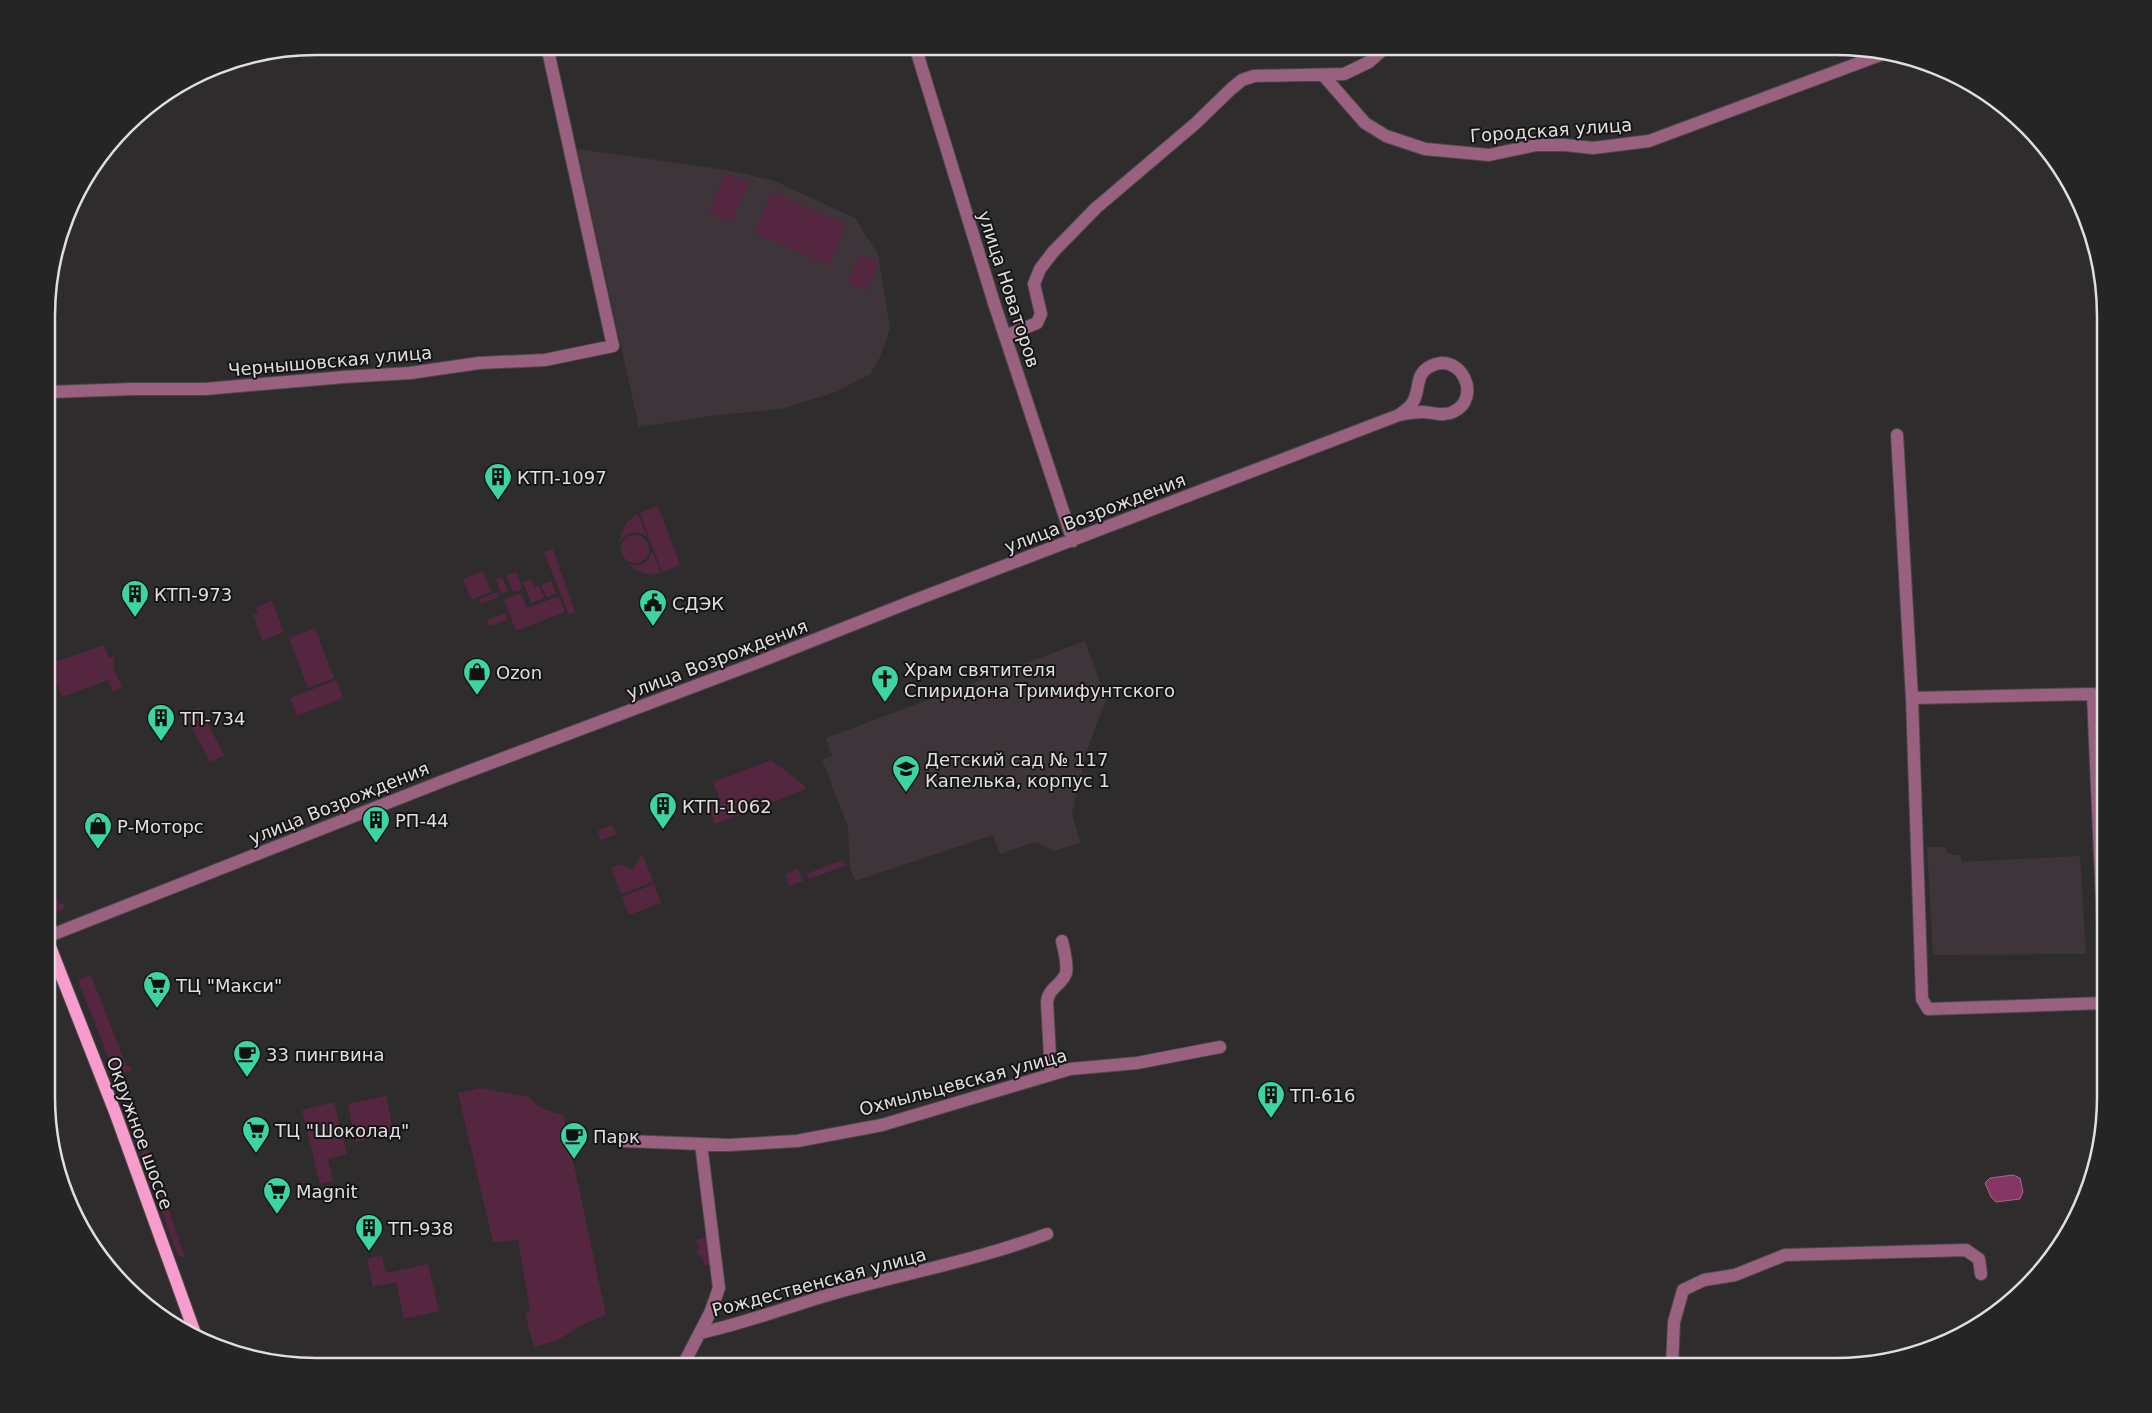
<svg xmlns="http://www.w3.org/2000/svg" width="2152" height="1413" viewBox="0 0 2152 1413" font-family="'DejaVu Sans',sans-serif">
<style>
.built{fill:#3e353a}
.green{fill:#542640}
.water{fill:#863665;stroke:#a1688a}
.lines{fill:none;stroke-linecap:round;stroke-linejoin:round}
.minor-casing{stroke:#4b484a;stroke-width:14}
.major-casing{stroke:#4b484a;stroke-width:14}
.minor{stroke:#99617f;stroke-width:12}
.major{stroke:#f89cce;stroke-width:12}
.labels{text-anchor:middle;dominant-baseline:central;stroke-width:4;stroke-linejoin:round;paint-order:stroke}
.street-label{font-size:18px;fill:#e0dedf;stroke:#161516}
.poi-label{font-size:18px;fill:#e0dedf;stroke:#161516;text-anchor:start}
.rim{fill:none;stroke:#e0dedf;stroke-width:2.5}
</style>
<rect width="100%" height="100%" fill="#2f2c2e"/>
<!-- built -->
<path class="built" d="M577,149L727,170L772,180L855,218L878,254L890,329L880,357L870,374L836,392L781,409L709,416L639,427Z
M1085,641L1106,699L1086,753L1072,814L1080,843L1054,851L1035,842L1000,854L993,835L855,881L850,867L848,827L822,759L832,756L826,738Z
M1927,847H1946V851L1952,855H1961L1962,862L2080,856L2086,954L1933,955Z"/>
<!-- green -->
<path class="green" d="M725,173L749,183L732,223L708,213Z
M771,192L846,224L829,265L754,233Z
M860,254L879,262L867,291L848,283Z
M658,506L680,565L662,572L640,513Z
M638,514L647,536C636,529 626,532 620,542C621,529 627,520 638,514Z
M621 549a14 14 0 1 1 28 0a14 14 0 1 1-28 0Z
M553,549L575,612L569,615L544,552Z
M652,551L661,573C648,576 637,572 628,564C640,568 649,563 652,551Z
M483,571L491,592L471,600L463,579Z
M516,572L522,589L513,592L506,575Z
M502,577L508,591L501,593L496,579Z
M531,579L534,587L539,586L544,598L531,603L523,582Z
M551,581L556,594L546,597L541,585Z
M497,592L499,597L481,604L479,599Z
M521,593L527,608L559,596L565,612L516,631L504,600Z
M272,601L284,632L262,640L253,615L258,613L256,607Z
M505,613L508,620L489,626L487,620Z
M315,628L334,678L308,688L289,638Z
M104,645L109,658L114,657V669L122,688L113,692L108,680L62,697L49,664Z
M337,680L343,698L297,716L290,698Z
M199,707L224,755L210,762L185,714Z
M771,760L804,785L806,789L715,824L708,805L720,800L713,782Z
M612,825L616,835L602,840L600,839L598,830Z
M643,855L653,882L621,894L611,868L621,864L633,870L640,857Z
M843,860L845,866L809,879L806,874Z
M798,869L803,881L789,886L785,874Z
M49,881L60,904H66L62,910L50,914Z
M654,884L661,903L629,915L622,897Z
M91,975L126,1065L132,1068L131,1071L115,1075L78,980Z
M480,1088L529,1097C537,1107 550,1113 563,1114L606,1315L582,1325L556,1341L534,1347L525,1314L530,1310L518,1240L493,1242L458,1093Z
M386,1096L394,1134L356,1142L348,1104Z
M334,1102L347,1154L328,1159L333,1181L320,1184L302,1110Z
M132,1109L149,1155L143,1157L128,1120V1116Z
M162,1191L185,1258L177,1254L158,1200L157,1196Z
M707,1237L710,1264L705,1266L701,1255L699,1256L697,1250L699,1249L696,1240Z
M382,1255L386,1273L428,1264L439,1311L404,1319L396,1282L373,1287L367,1259Z"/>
<!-- water -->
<path class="water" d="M2013,1175L2020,1178L2023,1192L2020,1199L1996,1202L1991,1197L1985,1183L1990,1178Z
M1895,1353H1906L1911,1356L1889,1360Z"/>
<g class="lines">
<defs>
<path id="minor" d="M915,46L994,303L1073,541
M1323,75L1365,123L1386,136L1425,149L1489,155L1536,145H1565L1593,148L1649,141L1883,54
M1005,336L1037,323L1041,314L1034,284L1040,269L1053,252L1096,208L1196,123L1231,89L1242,80L1254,76L1344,74L1369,62L1387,46
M49,392L133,389H205L344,377L410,373L479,363L545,360L613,346L547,46
M1897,435L1912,698L1922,999L1928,1009L2105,1003
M1912,698L2093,694L2105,971
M49,936L443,781L756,663L910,602L1399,415C1407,413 1414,412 1422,412C1432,412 1443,417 1453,412C1483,398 1461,351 1431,366C1414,374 1421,389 1413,402C1410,408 1404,411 1399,415
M1051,1074L1047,1002C1048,988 1062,985 1066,973C1068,964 1064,950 1062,941
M625,1141L729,1145L797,1141L882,1125L1070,1069L1137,1063L1220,1047
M700,1333C746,1323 790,1306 835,1293C906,1273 978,1260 1047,1234
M1672,1366L1674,1322L1683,1290L1704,1280L1735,1275L1785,1255L1966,1250L1979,1259L1981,1274
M682,1367L710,1313L719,1288L701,1144"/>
<path id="major" d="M49,944L115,1112L196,1336"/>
</defs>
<!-- minor casing -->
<use href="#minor" class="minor-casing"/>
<!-- major casing -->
<use href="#major" class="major-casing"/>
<!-- minor -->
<use href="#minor" class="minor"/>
<!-- major -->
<use href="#major" class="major"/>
</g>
<!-- icons -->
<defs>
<symbol id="building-pin" viewBox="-11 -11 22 30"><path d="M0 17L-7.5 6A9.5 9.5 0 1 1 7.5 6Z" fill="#3dd4a3" stroke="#161516"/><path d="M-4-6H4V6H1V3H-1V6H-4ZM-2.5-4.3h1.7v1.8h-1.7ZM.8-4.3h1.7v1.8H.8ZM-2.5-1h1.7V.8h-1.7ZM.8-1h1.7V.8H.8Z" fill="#111"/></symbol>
<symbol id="civic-pin" viewBox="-11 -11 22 30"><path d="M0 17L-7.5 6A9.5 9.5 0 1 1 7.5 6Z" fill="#3dd4a3" stroke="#161516"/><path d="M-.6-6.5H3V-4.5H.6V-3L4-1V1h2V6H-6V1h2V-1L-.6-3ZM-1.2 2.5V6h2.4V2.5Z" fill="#111"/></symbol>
<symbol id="shop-pin" viewBox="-11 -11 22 30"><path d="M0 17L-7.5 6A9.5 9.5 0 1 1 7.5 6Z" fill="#3dd4a3" stroke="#161516"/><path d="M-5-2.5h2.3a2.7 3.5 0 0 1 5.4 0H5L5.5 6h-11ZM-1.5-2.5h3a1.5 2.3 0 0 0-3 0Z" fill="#111"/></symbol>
<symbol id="church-pin" viewBox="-11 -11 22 30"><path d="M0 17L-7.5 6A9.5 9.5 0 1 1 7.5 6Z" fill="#3dd4a3" stroke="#161516"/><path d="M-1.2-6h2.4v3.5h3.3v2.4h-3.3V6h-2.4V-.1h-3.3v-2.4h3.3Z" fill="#111"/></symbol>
<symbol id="school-pin" viewBox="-11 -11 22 30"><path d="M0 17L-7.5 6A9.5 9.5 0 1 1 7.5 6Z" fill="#3dd4a3" stroke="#161516"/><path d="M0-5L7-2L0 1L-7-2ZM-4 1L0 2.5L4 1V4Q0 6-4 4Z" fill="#111"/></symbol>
<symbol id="supermarket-pin" viewBox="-11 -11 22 30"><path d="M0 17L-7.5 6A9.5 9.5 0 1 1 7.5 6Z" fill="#3dd4a3" stroke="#161516"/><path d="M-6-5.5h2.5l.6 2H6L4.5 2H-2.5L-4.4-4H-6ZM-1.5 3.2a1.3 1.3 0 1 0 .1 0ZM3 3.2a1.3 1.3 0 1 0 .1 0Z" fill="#111"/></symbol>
<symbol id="cafe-pin" viewBox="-11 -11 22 30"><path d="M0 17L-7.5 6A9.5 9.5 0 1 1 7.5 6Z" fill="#3dd4a3" stroke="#161516"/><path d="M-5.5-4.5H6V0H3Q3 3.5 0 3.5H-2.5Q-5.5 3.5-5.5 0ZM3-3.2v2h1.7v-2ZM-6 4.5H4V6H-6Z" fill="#111"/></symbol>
</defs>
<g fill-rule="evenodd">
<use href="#building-pin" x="482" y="461" width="32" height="43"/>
<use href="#building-pin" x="119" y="578" width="32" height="43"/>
<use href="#civic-pin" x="637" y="587" width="32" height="43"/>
<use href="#shop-pin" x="461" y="656" width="32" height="43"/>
<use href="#church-pin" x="869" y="663" width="32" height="43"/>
<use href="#building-pin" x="145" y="702" width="32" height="43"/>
<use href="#school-pin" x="890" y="753" width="32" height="43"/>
<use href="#building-pin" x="647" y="790" width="32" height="43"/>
<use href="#building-pin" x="360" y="804" width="32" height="43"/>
<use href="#shop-pin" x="82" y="810" width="32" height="43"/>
<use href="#supermarket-pin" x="141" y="969" width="32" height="43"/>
<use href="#cafe-pin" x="231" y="1038" width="32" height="43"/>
<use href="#building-pin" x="1255" y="1079" width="32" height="43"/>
<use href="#supermarket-pin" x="240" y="1114" width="32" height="43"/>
<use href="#cafe-pin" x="558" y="1120" width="32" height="43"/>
<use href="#supermarket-pin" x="261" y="1175" width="32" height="43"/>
<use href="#building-pin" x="353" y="1212" width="32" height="43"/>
</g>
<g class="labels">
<!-- street labels -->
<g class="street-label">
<text transform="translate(1551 130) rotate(-4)">Городская улица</text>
<text transform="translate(1009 289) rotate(72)">улица Новаторов</text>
<text transform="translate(330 361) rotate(-5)">Чернышовская улица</text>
<text transform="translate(1095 513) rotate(-21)">улица Возрождения</text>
<text transform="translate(717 659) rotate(-21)">улица Возрождения</text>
<text transform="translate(339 803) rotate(-22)">улица Возрождения</text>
<text transform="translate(963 1082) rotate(-15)">Охмыльцевская улица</text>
<text transform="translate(140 1133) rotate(70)">Окружное шоссе</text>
<text transform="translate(819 1282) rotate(-15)">Рождественская улица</text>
</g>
<!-- poi labels -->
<g class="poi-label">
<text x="517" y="477">КТП-1097</text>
<text x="154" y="594">КТП-973</text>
<text x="672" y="603">СДЭК</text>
<text x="904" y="669">Храм святителя<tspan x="904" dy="21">Спиридона Тримифунтского</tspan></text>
<text x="496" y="672">Ozon</text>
<text x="180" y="718">ТП-734</text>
<text x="925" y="759">Детский сад № 117<tspan x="925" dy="21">Капелька, корпус 1</tspan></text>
<text x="682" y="806">КТП-1062</text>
<text x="395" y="820">РП-44</text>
<text x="117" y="826">Р-Моторс</text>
<text x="176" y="985">ТЦ "Макси"</text>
<text x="266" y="1054">33 пингвина</text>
<text x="1290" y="1095">ТП-616</text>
<text x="275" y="1130">ТЦ "Шоколад"</text>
<text x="593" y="1136">Парк</text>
<text x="296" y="1191">Magnit</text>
<text x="388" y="1228">ТП-938</text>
</g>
</g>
<!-- crop -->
<path d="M0 0H2152V1413H0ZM316 55H1836A261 261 0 0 1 2097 316V1097A261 261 0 0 1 1836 1358H316A261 261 0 0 1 55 1097V316A261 261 0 0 1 316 55Z" fill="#262526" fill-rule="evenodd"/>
<path class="rim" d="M316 55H1836A261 261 0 0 1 2097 316V1097A261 261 0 0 1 1836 1358H316A261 261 0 0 1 55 1097V316A261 261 0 0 1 316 55Z"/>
</svg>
